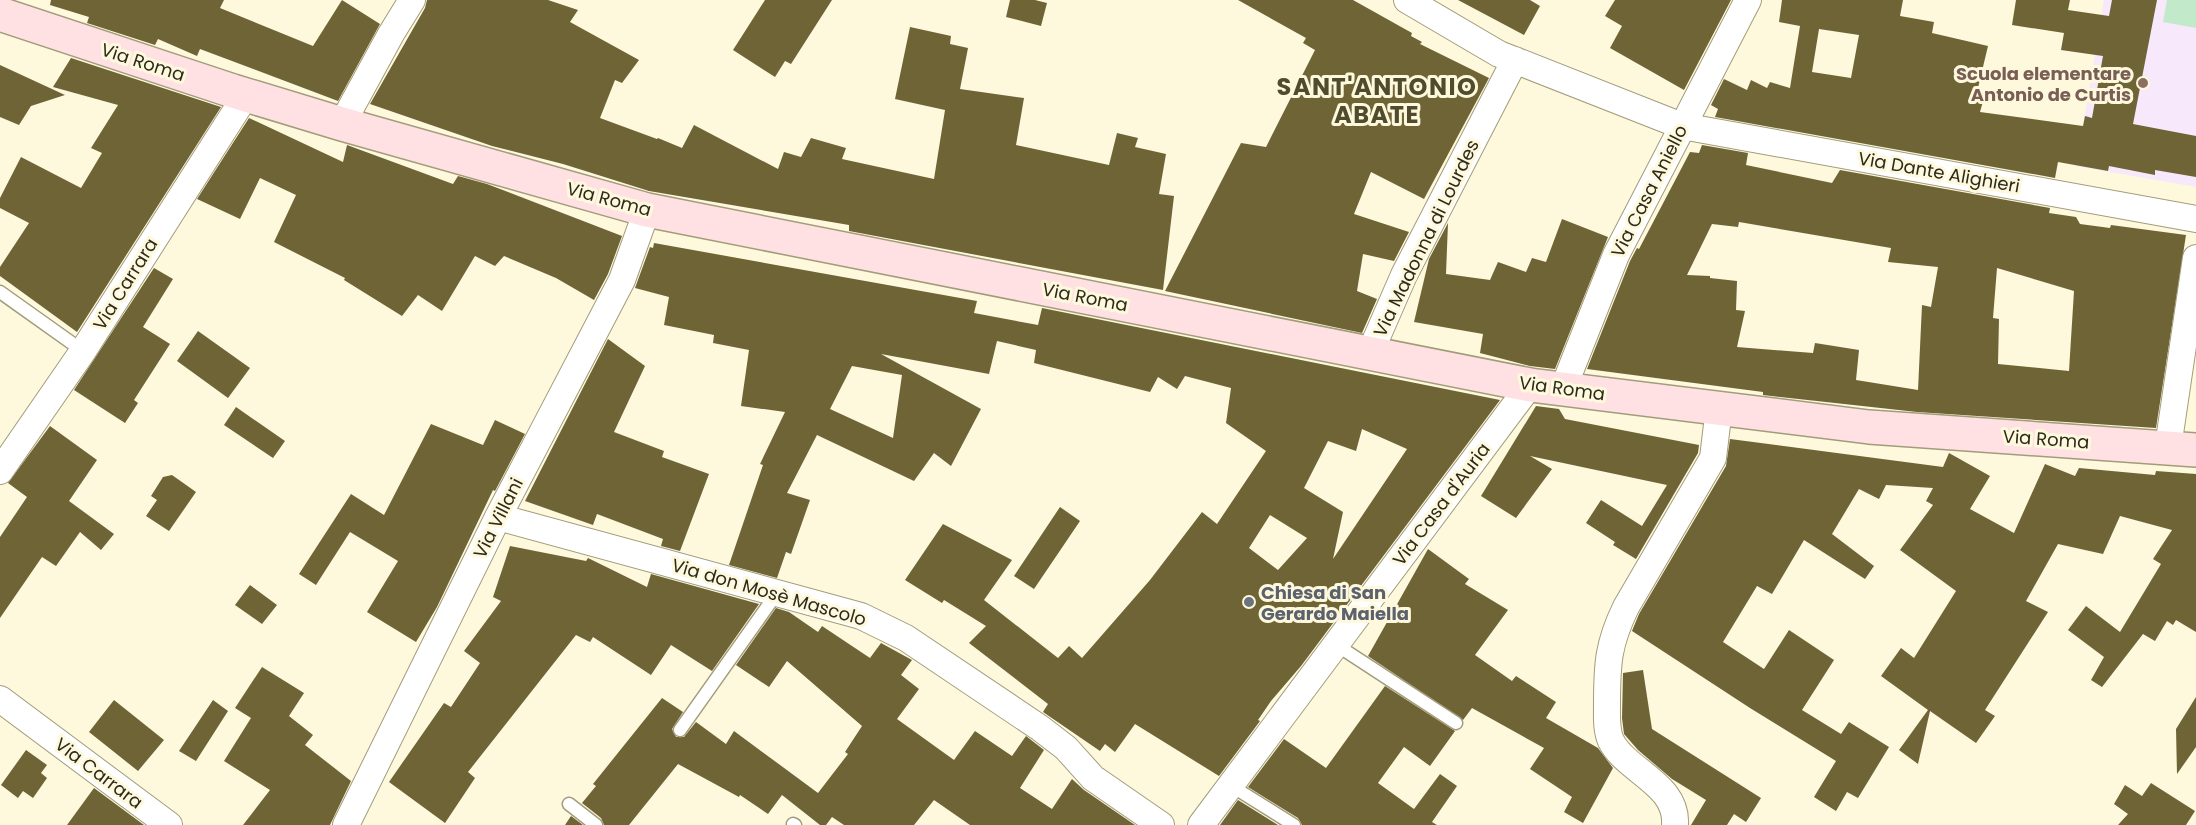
<svg xmlns="http://www.w3.org/2000/svg" width="2196" height="825" viewBox="0 0 2196 825" font-family="Poppins,sans-serif">
<style>
.education{fill:#f7e8fb}
.park{fill:#c2e9ca}
.building{fill:#6e6436;fill-rule:evenodd}
.lines{fill:none;stroke-linecap:round;stroke-linejoin:round}
.lane-casing{stroke:#a29c7b;stroke-width:15}
.street-casing{stroke:#a29c7b;stroke-width:28}
.secondary-casing{stroke:#a29c7b;stroke-width:36}
.lane{stroke:#fff;stroke-width:12}
.street{stroke:#fff;stroke-width:26}
.secondary{stroke:#ffe1e4;stroke-width:33}
.education-dot{fill:#8d6e63;stroke:#fef9dd;stroke-width:2}
.worship-dot{fill:#6b7280;stroke:#fef9dd;stroke-width:2}
.labels{text-anchor:middle;dominant-baseline:central;stroke-width:6;stroke-linejoin:round;paint-order:stroke}
.street-label{font-size:18px;fill:#2c2a1c;stroke:#fef9dd}
.education-label{font-size:18px;font-weight:bold;fill:#785e54;stroke:#fef9dd;text-anchor:end}
.worship-label{font-size:18px;font-weight:bold;fill:#5b616d;stroke:#fef9dd;text-anchor:start}
.district-label{font-size:24px;font-weight:bold;letter-spacing:1.5px;fill:#514b2d;stroke:#fef9dd}
</style>
<rect width="100%" height="100%" fill="#fef9dd"/>
<!-- education -->
<path class="education" d="M2104,0H2196V187L2076,166Z"/>
<!-- park -->
<path class="park" d="M2167,0H2196V28L2163,22Z"/>
<!-- building -->
<path class="building" d="M51,0H224L220,8L313,46L342,0L380,24L338,101L200,49L197,56L158,39L155,45L87,23L89,17L50,5Z
M427,0H548L578,10L570,22L639,60L622,83L615,80L600,118L657,139L658,138L682,148L694,125L778,169L784,152L801,157L811,138L846,148L842,159L934,179L945,110L895,99L910,27L951,36L950,44L968,48L960,89L1024,98L1016,145L1109,165L1117,133L1138,138L1135,147L1166,154L1159,194L1174,196L1163,290L849,231V225L649,191L563,164L492,146L370,104L425,8Z
M765,0H832L791,64L785,61L775,77L733,50Z
M1010,0H1035L1047,3L1041,26L1006,17Z
M1238,0H1353L1412,33L1411,36L1422,42L1420,44L1489,78L1424,199L1371,172L1354,214L1409,232L1394,261L1363,254L1357,291L1377,299L1362,333L1165,291L1241,143L1266,147L1315,50L1303,43L1306,38Z
M1458,0H1530L1540,6L1524,35Z
M1615,0H1731L1684,90L1610,48L1622,26L1605,16Z
M1782,0H1903L1900,16L1934,22L1932,33L1988,46L1977,92L1985,94L1980,112L2083,126L2085,116L2092,118L2103,56L2061,50L2064,33L2012,25L2016,0H2070L2068,10L2109,16L2112,0H2157L2133,124L2196,136V177L2155,170V175L2109,166L2108,171L2058,162L2055,178L1715,117L1718,109L1711,105L1724,79L1747,90L1751,80L1767,88L1770,82L1790,88L1800,26L1779,22ZM1819,29L1859,35L1851,78L1812,72Z
M71,58L221,107L77,332L0,276V267L29,223L0,208V198L21,157L81,188L102,153L91,148L118,105L53,87Z
M0,65L65,95L31,106L19,125L0,117Z
M249,118L343,162L347,145L453,184L458,176L487,184L622,236L608,274L594,300L556,278L504,256L495,266L475,256L442,311L418,295L402,316L344,280L345,278L274,242L296,195L260,178L240,219L197,199Z
M1702,145L1748,153L1746,165L1832,183L1840,170L2050,208L2049,213L2076,217L2080,224L2110,228L2111,225L2186,235L2156,428L1917,412L1763,395V392L1587,369L1630,261L1637,248L1639,249L1690,152L1699,153ZM1739,222L1891,248L1888,262L1938,267L1931,307L1922,305L1918,390L1856,380L1859,350L1815,343L1813,353L1737,347L1745,311L1736,310L1737,281L1710,278V276L1687,275L1712,224L1738,227ZM1997,268L2074,291L2069,371L1998,364L1999,319L1993,318Z
M1562,219L1608,237L1555,369L1530,366L1480,353L1483,334L1414,322L1429,259L1448,223L1446,274L1490,280L1498,262L1526,272L1532,258L1546,262Z
M654,243L977,301L974,313L1038,325L1042,308L1500,400L1301,666L1271,701L1258,720L1260,721L1219,776L1135,724L1115,752L1105,744L1100,751L1043,712L1048,704L969,643L986,626L944,600L942,603L905,580L943,524L1012,560L984,600L1058,658L1069,646L1082,658L1150,580L1202,512L1217,524L1266,451L1226,423L1231,388L1185,376L1177,389L1158,377L1150,392L1034,363L1036,350L997,341L989,374L881,354L981,409L951,466L934,453L914,481L817,435L787,493L810,500L791,554L786,552L777,578L729,565L763,465L760,464L785,412L741,406L749,350L713,343L714,335L664,325L669,297L635,288L650,247L653,248ZM852,366L902,375L893,438L830,409ZM1362,429L1407,449L1333,559L1343,512L1304,488L1328,441L1356,451ZM1270,515L1307,538L1278,570L1249,548Z
M154,268L173,279L143,327L170,344L134,400L138,403L125,423L74,390Z
M198,331L250,368L228,398L177,361Z
M608,339L645,366L614,432L664,451L662,457L709,474L680,551L661,546L663,539L597,514L593,525L525,501Z
M1536,406L1559,409L1565,419L1699,445L1698,453L1636,559L1613,545L1615,542L1586,523L1601,500L1642,526L1667,485L1530,456L1552,469L1516,518L1481,496Z
M236,407L285,441L273,458L224,425Z
M495,420L525,434L495,491L493,490L437,607L416,642L367,612L398,561L350,532L316,585L299,574L351,494L384,515L431,424L483,445Z
M50,426L97,460L69,501L114,534L101,550L80,532L56,566L42,557L0,618V537L27,497L8,483Z
M1730,439L1943,467L1949,453L1990,476L1970,509L2014,533L2045,464L2075,476L2079,468L2155,475L2156,471L2196,474V632L2176,620L2173,625L2167,621L2155,641L2143,634L2102,687L2091,680L2104,657L2068,630L2086,606L2120,632L2161,564L2153,559L2172,530L2120,516L2103,554L2058,544L2026,601L2048,612L1985,710L1995,716L1976,743L1930,711L1918,764L1899,750L1928,710L1881,676L1901,648L1914,658L1956,591L1900,550L1933,505L1926,501L1933,488L1886,485L1879,499L1859,489L1832,534L1874,566L1865,579L1804,540L1772,594L1757,586L1723,642L1764,669L1789,630L1834,660L1802,710L1841,734L1849,722L1889,747L1858,798L1847,792L1836,811L1814,797L1836,761L1750,708L1632,631L1639,614L1726,466Z
M172,475L196,492L169,531L146,516L157,500L151,496L163,477Z
M1060,507L1080,521L1034,589L1014,576Z
M510,546L586,561L588,558L647,587L651,574L759,604L712,671L671,645L651,675L593,637L590,642L576,635L468,772L475,778L445,823L389,782L444,703L451,707L480,663L464,651L501,601L493,597Z
M1428,549L1469,579L1465,584L1508,610L1475,655L1512,681L1516,676L1556,702L1546,718L1598,748L1613,768L1583,823L1564,812L1572,797L1530,769L1544,748L1472,708L1463,720L1368,656Z
M250,585L277,605L262,624L235,605Z
M776,608L789,612L818,632L822,626L870,658L881,643L912,660L901,675L919,689L897,719L954,760L975,731L1012,756L1026,736L1044,750L1020,788L1052,809L1072,779L1084,790L1135,825H970L934,800L914,825H844L832,817L826,825H820L782,795L768,814L740,795L739,797L678,764L629,825H604L601,818L582,803L596,786L593,784L662,698L683,712L672,729L676,737H684L696,722L726,744L734,731L818,793L848,754L845,752L862,726L787,661L769,687L736,665Z
M262,667L304,693L289,716L313,735L305,745L351,781L330,825H243L270,790L224,761L251,718L235,708Z
M1643,670L1652,729L1761,798L1746,822L1734,814L1727,825H1691L1706,800L1672,779L1638,750L1624,734L1622,718L1623,673Z
M1385,686L1455,731L1430,766L1404,747L1378,783L1414,809L1440,774L1457,786L1432,822L1437,825H1302L1298,818L1248,787L1284,739L1326,768Z
M2196,697V747L2177,774L2176,729Z
M114,700L164,740L138,771L89,732Z
M213,700L228,711L196,761L179,751Z
M26,750L47,765L41,773L47,778L33,798L23,791L18,798L1,785Z
M2151,783L2195,811L2186,825H2118L2128,814L2114,804L2125,785L2142,796Z
M94,788L144,825H67Z
M1238,800L1278,825H1220Z
M571,816L583,825H565Z"/>
<g class="lines">
<defs>
<path id="lane" d="M0,292L83,351
M1335,644L1456,723
M680,730L777,593
M1230,785L1294,825
M569,804L596,825
M793,824L795,825"/>
<path id="street" d="M1407,0L1499,54L1682,126L2196,219
M342,124L391,34L412,0
M1370,353L1404,275L1515,60
M1563,389L1616,255L1748,0
M2168,447L2196,258
M0,471L83,351L246,95
M498,517L861,616L906,638L1040,728L1066,748L1093,778L1161,825
M0,699L169,825
M346,825L498,517L622,280L647,210
M1201,825L1530,385
M1675,825C1678,784 1627,772 1611,741C1606,730 1607,716 1607,704C1607,664 1608,644 1626,607L1713,458L1719,408"/>
<path id="secondary" d="M0,14L233,91L342,124L647,210L1530,385L1869,427L2196,450"/>
</defs>
<!-- lane casing -->
<use href="#lane" class="lane-casing"/>
<!-- street casing -->
<use href="#street" class="street-casing"/>
<!-- secondary casing -->
<use href="#secondary" class="secondary-casing"/>
<!-- lane -->
<use href="#lane" class="lane"/>
<!-- street -->
<use href="#street" class="street"/>
<!-- secondary -->
<use href="#secondary" class="secondary"/>
</g>
<!-- markers -->
<circle class="education-dot" cx="2143" cy="83" r="6"/>
<circle class="worship-dot" cx="1249" cy="602" r="6"/>
<g class="labels">
<!-- street labels -->
<g class="street-label">
<text transform="translate(143 62) rotate(18)">Via Roma</text>
<text transform="translate(1939 172) rotate(10)">Via Dante Alighieri</text>
<text transform="translate(1649 191) rotate(-63)">Via Casa Aniello</text>
<text transform="translate(609 199) rotate(15)">Via Roma</text>
<text transform="translate(1426 238) rotate(-64)">Via Madonna di Lourdes</text>
<text transform="translate(125 284) rotate(-58)">Via Carrara</text>
<text transform="translate(1085 297) rotate(11)">Via Roma</text>
<text transform="translate(1562 388) rotate(8)">Via Roma</text>
<text transform="translate(2046 439) rotate(4)">Via Roma</text>
<text transform="translate(1441 504) rotate(-53)">Via Casa d'Auria</text>
<text transform="translate(498 518) rotate(-63)">Via Villani</text>
<text transform="translate(769 592) rotate(16)">Via don Mosè Mascolo</text>
<text transform="translate(99 773) rotate(37)">Via Carrara</text>
</g>
<!-- education labels -->
<g class="education-label">
<text x="2131" y="73">Scuola elementare<tspan x="2131" dy="21">Antonio de Curtis</tspan></text>
</g>
<!-- worship labels -->
<g class="worship-label">
<text x="1261" y="592">Chiesa di San<tspan x="1261" dy="21">Gerardo Maiella</tspan></text>
</g>
<!-- district labels -->
<g class="district-label">
<text x="1377" y="86">SANT'ANTONIO<tspan x="1377" dy="28">ABATE</tspan></text>
</g>
</g>
</svg>
